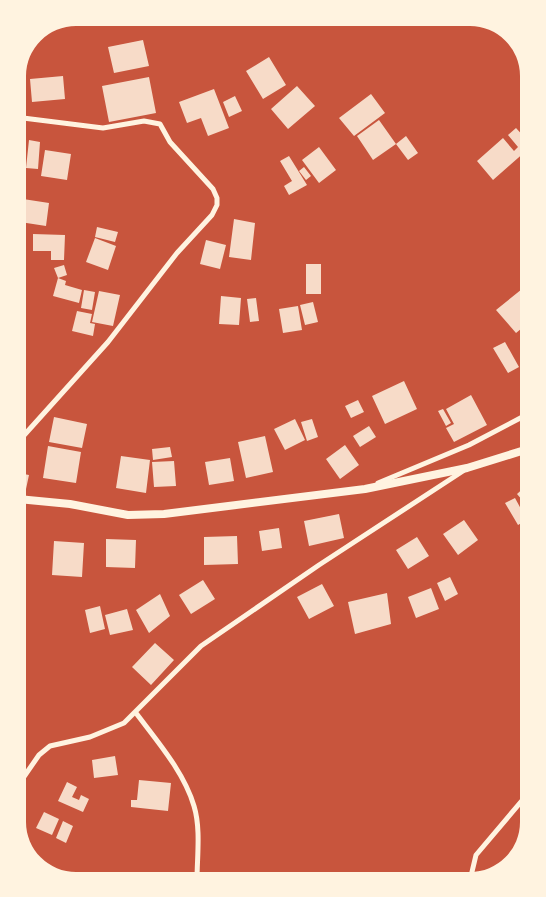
<svg xmlns="http://www.w3.org/2000/svg" width="546" height="897" viewBox="0 0 546 897" font-family="Roboto,sans-serif">
<style>
.building{fill:#f7dbc8}
.lines{fill:none;stroke-linecap:round;stroke-linejoin:round}
.minor{stroke:#fff3e0;stroke-width:5}
.secondary{stroke:#fff3e0;stroke-width:8}
</style>
<rect width="100%" height="100%" fill="#c8553d"/>
<!-- building -->
<path class="building" d="M143,40L149,66L114,73L108,47Z
M269,57L286,85L263,99L246,71Z
M63,76L65,99L32,102L30,79Z
M149,77L156,113L109,122L102,86Z
M297,86L315,106L288,129L271,109Z
M214,89L229,128L208,136L201,118L187,123L179,102Z
M371,94L385,113L354,136L339,118Z
M235,96L242,111L229,117L223,102Z
M379,120L396,144L406,136L418,153L408,160L396,144L373,160L357,136Z
M516,128L526,139V151L493,180L477,161L503,138L514,151L518,147L508,135Z
M29,140L40,142L38,169L26,168Z
M319,147L336,170L319,183L302,160Z
M45,150L71,154L67,180L41,176Z
M289,156L307,185L289,195L284,186L292,181L280,161Z
M304,167L311,176L306,180L299,171Z
M23,199L49,203L46,226L20,222Z
M234,219L255,223L251,260L229,257Z
M97,227L118,232L115,242L95,237Z
M33,234L65,235L64,260H51V251H33Z
M95,238L116,246L108,270L86,262Z
M206,240L226,245L220,269L200,264Z
M306,264H321V294H306Z
M64,265L67,275L58,278L54,268Z
M58,278L66,281L65,285L82,290L79,303L53,296Z
M527,285V324L516,333L496,310Z
M84,290L95,292L92,310L81,308Z
M99,291L120,295L113,326L92,322Z
M221,296L241,298L239,325L219,324Z
M256,298L259,321L250,322L247,299Z
M313,302L318,322L305,325L300,305Z
M298,306L302,330L283,333L279,309Z
M77,311L92,314L90,323L95,324L93,336L72,331Z
M505,342L519,367L508,373L493,348Z
M404,381L417,409L385,424L372,396Z
M471,395L487,425L454,442L446,428L454,424L446,409Z
M358,400L364,412L351,418L345,406Z
M443,409L451,423L446,426L438,411Z
M54,417L87,424L82,448L49,442Z
M295,419L305,440L285,450L274,429Z
M312,419L318,437L307,441L301,422Z
M369,426L376,437L360,447L353,436Z
M265,436L273,472L246,478L238,442Z
M345,445L359,465L340,479L326,459Z
M48,446L81,452L76,483L43,478Z
M170,447L172,457L153,460L152,449Z
M121,456L150,460L146,493L116,488Z
M230,458L234,481L209,485L205,462Z
M174,461L176,486L154,487L152,462Z
M18,473L29,475L26,489L18,488Z
M528,484V507L517,494Z
M515,498L527,520L518,525L505,503Z
M339,514L344,538L309,546L304,521Z
M464,520L478,540L458,555L443,534Z
M279,528L282,548L262,551L259,531Z
M237,536L238,564L204,565V537Z
M417,537L429,556L408,569L396,550Z
M106,539L136,540L135,568L106,567Z
M54,541L84,543L82,577L52,575Z
M450,577L458,594L445,601L437,583Z
M203,580L215,599L191,614L179,595Z
M322,584L334,606L309,619L297,597Z
M431,588L439,609L416,618L408,597Z
M387,593L391,624L355,634L348,602Z
M160,594L170,616L149,633L136,610Z
M100,606L105,629L90,633L85,610Z
M127,609L133,630L110,635L105,615Z
M155,643L174,660L151,685L132,667Z
M115,756L118,775L94,778L92,760Z
M139,780L171,783L168,811L131,807V800H137Z
M67,782L77,787L72,797L79,800L81,795L89,799L83,812L58,801Z
M44,812L59,819L52,835L36,828Z
M63,821L73,826L66,843L56,838Z
M178,873L190,880H173Z
M143,874L153,881H138Z"/>
<g class="lines">
<!-- minor -->
<path class="minor" d="M15,117L103,128L144,121L160,124L170,142L213,189L217,198V205L212,215L177,253L108,342L18,442
M378,483L469,445L528,414
M136,713C157,741 184,772 194,806C201,829 197,857 197,880
M21,781L39,755L50,746L90,737L124,723L201,646L319,565L463,471
M471,876L476,855L531,790"/>
<!-- secondary -->
<path class="secondary" d="M18,499L70,504L128,515L164,514L365,489L467,468L528,449"/>
</g>
<!-- crop -->
<path d="M0 0H546V897H0ZM76 26H470A50 50 0 0 1 520 76V822A50 50 0 0 1 470 872H76A50 50 0 0 1 26 822V76A50 50 0 0 1 76 26Z" fill="#fff3e0" fill-rule="evenodd"/>
</svg>
